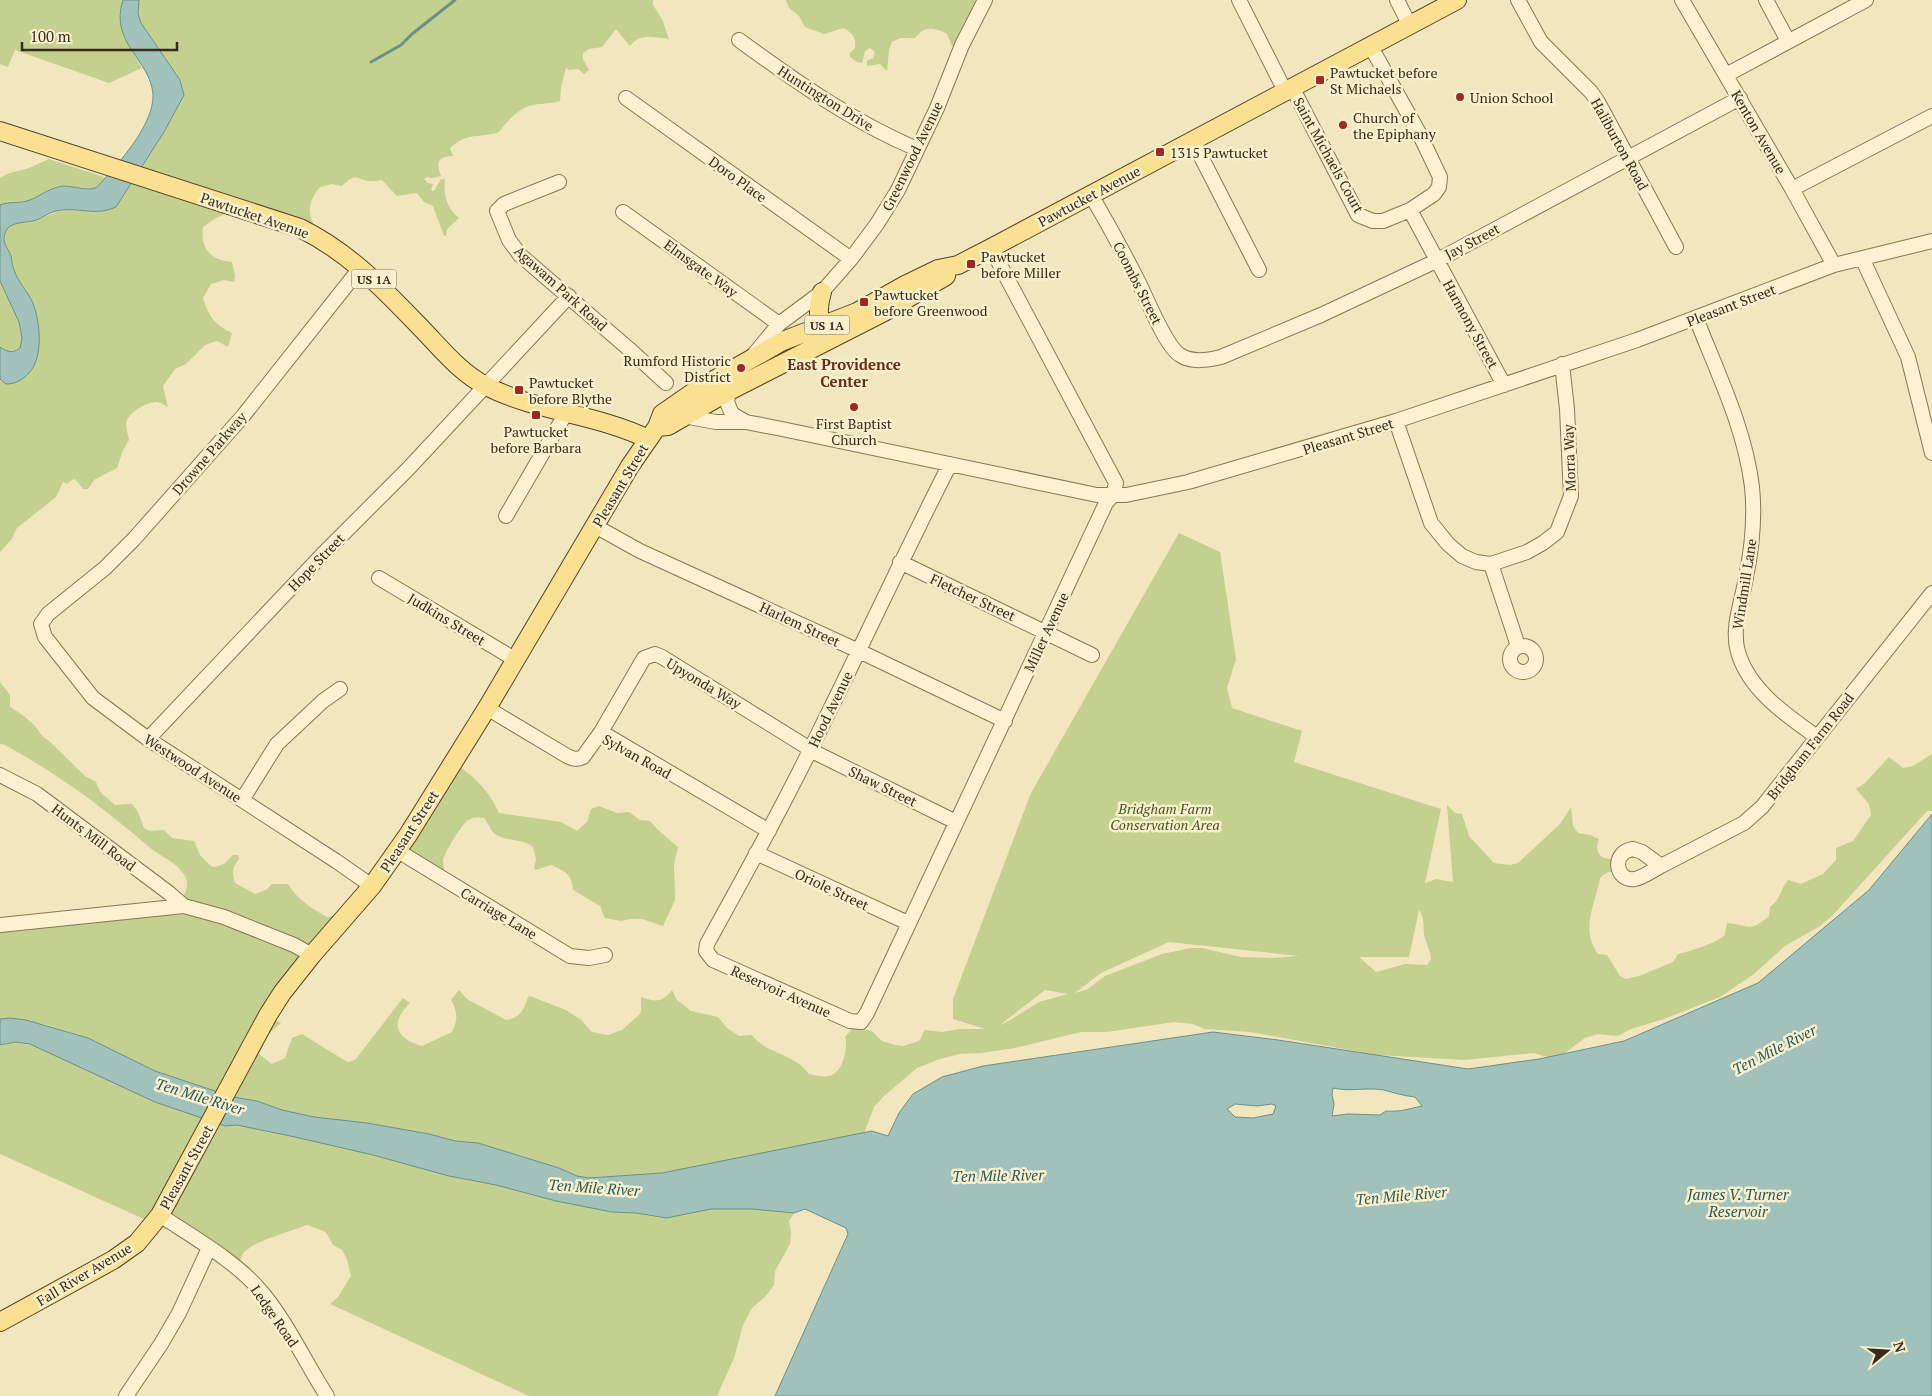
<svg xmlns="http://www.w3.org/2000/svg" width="1932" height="1396" viewBox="0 0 1932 1396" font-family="'PT Serif',serif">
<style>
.green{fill:#c3d090;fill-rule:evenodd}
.water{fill:#a1c2bb;stroke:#68918a;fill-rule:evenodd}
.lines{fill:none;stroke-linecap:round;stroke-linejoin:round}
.stream{stroke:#68918a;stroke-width:3}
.minor-casing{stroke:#8b7655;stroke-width:16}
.major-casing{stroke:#58432a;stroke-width:20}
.minor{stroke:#fcf2d1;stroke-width:14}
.major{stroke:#f9e191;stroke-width:18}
.poi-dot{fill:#9f2920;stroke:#f8efcd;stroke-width:2}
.labels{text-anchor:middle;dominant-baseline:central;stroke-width:5;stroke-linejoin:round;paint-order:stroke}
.shield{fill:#f8efcd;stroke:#726650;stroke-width:1}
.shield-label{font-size:12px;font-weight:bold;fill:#392c1b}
.poi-label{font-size:14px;fill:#392c1b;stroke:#f8efcd;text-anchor:start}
.street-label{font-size:14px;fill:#392c1b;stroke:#f8efcd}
.park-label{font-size:14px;font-style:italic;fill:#445720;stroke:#f8efcd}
.neighbourhood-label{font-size:15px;font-weight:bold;fill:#692f17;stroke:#f8efcd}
.water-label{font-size:15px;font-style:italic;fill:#29595a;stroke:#f8efcd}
</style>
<rect width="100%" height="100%" fill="#f1e6bd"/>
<!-- green -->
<path class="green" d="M0,0H123C114,28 129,45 142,68L109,83L15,50L8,67L0,64Z
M139,0H653V5L662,19L669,39C654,38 641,32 630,46L616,29L602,47L589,49L583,53V59L589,70L584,74L578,69L569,70L566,68L561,87L560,101C551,104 542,103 532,105C519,108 507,121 499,132C478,139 469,131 450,148L453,156C437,157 436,162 441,176L432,178L427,177L424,179L428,183L433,184L431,190L434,191L441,179H445C443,194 447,209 459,218L447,229L446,236H444L433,206L424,202L417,193L397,196L382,180C378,181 373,181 369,181C355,179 356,172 342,186L332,184L320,187C310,199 306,211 314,225L308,235L227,208L225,214L214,219L203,227C200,249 211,260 232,262L235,275L234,282L224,280L211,284L203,298C208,315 215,325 232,333L228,347L217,341L205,345L186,364L175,369L163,386L168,407C165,406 161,402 157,402C147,401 127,413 126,424C126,429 128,435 129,440L123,450L117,468L94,480L88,489H83L75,479L70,481L68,484L63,482L56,497L17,528L11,540L0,552V379L1,381L13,384L32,303C27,293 20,283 15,273C12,267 13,259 10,254C5,245 0,238 8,228C15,221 26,223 34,221C46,218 54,210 67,210C84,210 99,215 116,207L164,132L184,95L180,80L141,23L138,14Z
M786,0H982L955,47L952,46L947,34C934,27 925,25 915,38H900L892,42L889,50L887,71L880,64L867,66V61L873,58L875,52L870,48L865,51L862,63L857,62L850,57V53L855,48C856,37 853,33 843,28L824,34L805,27L799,16L789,8Z
M49,159L104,177L101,185L94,189L66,186L56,187L28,201L5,203L0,205V178L7,174L29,168Z
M0,281L19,322L22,338L20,348C12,354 8,352 0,347Z
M1179,533L1220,552L1236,659L1227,688L1232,708L1302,731L1294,762L1441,809L1425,883L1436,879L1453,882L1447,805L1455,813L1462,814L1469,836L1494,863L1510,865L1518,863L1560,824L1571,807L1573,826L1578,833L1590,835L1599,839C1593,856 1603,860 1618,859L1619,872C1611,871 1605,872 1600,878C1595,905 1580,929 1598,954L1607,955L1620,976L1626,979L1639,976L1673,962L1678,954C1694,950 1712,945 1725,935L1727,923C1750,925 1749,933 1769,916L1770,907C1782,898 1779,891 1788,880L1801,884L1823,874L1836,860V848L1853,841L1871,815L1869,804L1856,789L1865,783L1889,757L1903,768L1913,766L1932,754V811H1927L1833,915L1820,926L1785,946L1754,974L1720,997L1664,1019L1631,1029L1618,1036L1598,1034L1585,1038L1566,1052L1553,1059L1534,1053L1464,1060L1377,1055L1250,1032L1204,1029L1193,1024L1174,1022L1107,1032H1081L1015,1048L981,1053L959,1054L937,1060L917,1068L885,1095L874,1107L864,1133L662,1173L589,1178L577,1176L559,1168L478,1143L455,1141L429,1134L367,1123L314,1117L282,1110L257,1101L233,1097L155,1071L88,1038L47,1025L10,1018L0,1019V924L178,903C185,896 190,885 185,876C177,862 161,857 149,847C104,808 58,774 5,745L0,744V682L10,695V707C19,712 27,718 34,725C40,731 40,736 48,740L85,776L96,782C101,797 104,794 115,805L132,804L138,812L144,828L150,831L164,830L172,838L194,841L200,855L212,867C223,866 226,863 233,855H238L239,859C232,868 232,872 235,883L255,894L266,890L272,884H288C296,898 312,909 327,917L339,915L266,1015L281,1023L263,1039L259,1054L272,1064L285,1058L292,1038L302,1034L344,1060L348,1062L355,1060L403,998L410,1003C389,1023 396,1039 422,1046L452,1032C458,1020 458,1012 451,1000L459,990L467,999L506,1020C521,1018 524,1009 528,997L530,996L566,1010L581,1020L592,1032L608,1035L622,1030L639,1015L641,1011V997C655,1002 662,1003 672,990L677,1000L691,1011L718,1017L727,1028L739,1036L752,1035C766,1054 794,1053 809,1074C826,1078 836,1079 843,1061C846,1052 847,1046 845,1037L852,1029H861L872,1031L882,1041L895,1045L904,1046L919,1041L925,1030L942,1032L959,1029H985L953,1019V999L1031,793ZM1419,910C1425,918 1423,925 1424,934C1426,943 1430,950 1431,959L1427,965L1405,964L1376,972L1359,957H1409ZM1169,942L1299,956L1271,958L1241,957L1202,948H1191L1162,954L1105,976L1088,989L1075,993L1101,973ZM1045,990L1068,994L1039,1002L1007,1022L1000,1025Z
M456,764C475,777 490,792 499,813L561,822L577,831L587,822L591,809L599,806L617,813L629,812L640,820L650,821L658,830L678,847L674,864L675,900L663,926L642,919H631L621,921L605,918L600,906L573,890C572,874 565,871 551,865L536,870L534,869L536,859L533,847C522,838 507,842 495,834C490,830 488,822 484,818C479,817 473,817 468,820C461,825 445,852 443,860C443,864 444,868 445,872L398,849Z
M16,1042L36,1046L208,1121L225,1126L237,1125L295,1137L373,1155L449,1176L496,1185L556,1201L612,1212L636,1213L660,1218L711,1209H752L794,1213L789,1221L791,1232L790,1244L775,1271L774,1285L765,1297L752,1308L743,1325L734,1358L717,1396H529L330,1304L338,1297L351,1276L347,1259L342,1250L333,1245L327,1234L324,1231L307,1225L267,1239L252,1246L244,1252L239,1262L0,1154V1045Z"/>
<!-- water -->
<path class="water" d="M123,0H139L138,14L141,23L180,80L184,95L164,132L116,207C94,217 77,206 56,211C47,213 41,220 32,221C23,223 13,222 7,229C0,241 7,246 11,256C12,260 12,266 14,270C18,282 28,292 33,303C40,323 44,356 29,373C22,380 16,384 6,384L0,379V347C8,352 12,354 20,348L22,338L19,322L0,281V205C9,201 20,204 30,200C42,195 51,187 64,186C74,186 86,191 95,188C99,187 115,165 120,161C134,144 154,117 153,94C150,59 109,43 123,0Z
M1932,814V1396H775L848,1234L846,1228L805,1209L794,1213L752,1209H711L666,1218L636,1213L612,1212L556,1201L496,1185L449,1176L373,1155L295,1137L237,1125L225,1126L155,1102L30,1044L16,1042L0,1045V1019L10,1018L26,1020L88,1038L155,1071L233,1097L257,1101L282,1110L314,1117L367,1123L429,1134L455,1141L478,1143L559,1168L577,1176L589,1178L662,1173L872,1131L888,1136L899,1113L913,1094L942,1077L983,1066L1213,1032L1278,1040L1468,1069L1539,1059L1624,1041L1758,983L1869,890ZM1333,1088C1350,1092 1367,1087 1384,1090C1395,1093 1404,1096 1415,1097L1422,1106C1407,1109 1402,1112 1386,1111L1380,1115L1348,1114L1332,1116L1334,1104L1332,1095ZM1235,1104L1257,1106L1272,1104L1276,1106L1273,1114L1253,1118L1235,1117L1227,1109Z"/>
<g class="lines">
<!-- stream -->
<path class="stream" d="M371,62L401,45L412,34L455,0"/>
<defs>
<path id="minor" d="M1239,0L1286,93
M1397,0L1410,26
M1518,0L1541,42L1591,92L1598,102L1676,247
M1682,0L1792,189L1834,265
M1766,0L1788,41
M739,40C795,81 853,122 917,149
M1726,75L1866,0
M1293,89L1358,215L1373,221H1383L1410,210L1434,194L1439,187L1440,177L1419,133L1371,47
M626,98L851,259
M1193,141L1259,270
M559,182L504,204L497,211L509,240L520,255L629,349L666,383
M1792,189L1932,116
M1091,195C1108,224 1124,253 1139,283C1147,299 1166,347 1180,355C1192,363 1208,360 1221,357L1321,315L1436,261L1740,98
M1410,210L1504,385
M623,212L779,324
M1862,258L1908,357L1932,453
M361,267L243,416L134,539L105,568L48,614L41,624L45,637L93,698L148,739L336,861L372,886
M1696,318C1717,372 1745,428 1752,487C1755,516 1752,548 1746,577C1742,602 1731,627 1738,652C1749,690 1786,715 1817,737
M751,358L779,324L822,292L851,259L877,224L898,190L937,108L962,45L985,0
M729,391L727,402L732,414L746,422
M683,416L716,422H746L782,429L1097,495H1126L1188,482L1396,421L1637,340L1834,265L1932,241
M1396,421L1431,523L1448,544L1462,556L1476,562L1491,564L1527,552L1543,543L1557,532L1571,496L1567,409L1562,364
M950,464C904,554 862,646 817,736C783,807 745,875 707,944L706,951L713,960L850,1021L861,1022L867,1013L1106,503L1113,495L1116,483L991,248
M506,516L566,413
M595,526L640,551L859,651L1005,721
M900,562L1092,655
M1491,564L1518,646
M379,578L516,660
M1510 659a13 13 0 1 1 26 0a13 13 0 1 1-26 0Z
M487,708L567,756C573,759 577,760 583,757L601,732L644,658L655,654L662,657L818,754L956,822
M601,732L769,831
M148,739L322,555L408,469L569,296
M0,775L37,794L169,893L184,906
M242,800L277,744L323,701L340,689
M1633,849L1642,852L1661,866C1653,870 1644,877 1635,879C1615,882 1611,852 1633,849Z
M398,851L570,956L589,958L605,955
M756,853L908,923
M1661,866L1744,823L1762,807L1932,593
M0,925L184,906L224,917L294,945L312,955
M160,1215C191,1236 234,1260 259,1289C285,1318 305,1362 327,1396
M126,1396L161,1344L179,1313L209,1248"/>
<path id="major" d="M0,131L300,228C352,254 384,290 424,331C443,351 462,374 486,386C537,412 597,414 648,439
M822,292C817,308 818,321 825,337
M657,427L668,426L729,391L884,312L946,276
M0,1322L113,1260L137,1243L160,1215L268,1015L282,993L312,955L372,886L408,835L487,708L630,466L657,427L662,414L698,389L783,341L857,312L905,285L938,269L958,265L991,248L1457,0"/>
</defs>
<!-- minor casing -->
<use href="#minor" class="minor-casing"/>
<!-- major casing -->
<use href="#major" class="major-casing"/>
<!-- minor -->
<use href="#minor" class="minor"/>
<!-- major -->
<use href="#major" class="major"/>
</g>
<!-- markers -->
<g class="poi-dot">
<rect x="1315" y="75" width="10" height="10" rx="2.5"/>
<circle cx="1460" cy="97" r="5"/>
<circle cx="1343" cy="125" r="5"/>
<rect x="1155" y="147" width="10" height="10" rx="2.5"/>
<rect x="966" y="259" width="10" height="10" rx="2.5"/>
<rect x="859" y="297" width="10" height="10" rx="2.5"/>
<circle cx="741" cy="368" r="5"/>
<rect x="514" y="385" width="10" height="10" rx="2.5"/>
<circle cx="854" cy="407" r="5"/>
<rect x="531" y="410" width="10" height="10" rx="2.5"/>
</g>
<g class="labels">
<!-- shield labels -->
<g class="shield">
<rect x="351.5" y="269.5" width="45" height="19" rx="4"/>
<rect x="804.5" y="315.5" width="45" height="19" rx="4"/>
</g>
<g class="shield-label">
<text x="374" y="279">US 1A</text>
<text x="827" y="325">US 1A</text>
</g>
<!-- poi labels -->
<g class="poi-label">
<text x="1330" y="72">Pawtucket before<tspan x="1330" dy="16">St Michaels</tspan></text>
<text x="1470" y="97">Union School</text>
<text x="1353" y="117">Church of<tspan x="1353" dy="16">the Epiphany</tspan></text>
<text x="1170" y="152">1315 Pawtucket</text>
<text x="981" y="256">Pawtucket<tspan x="981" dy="16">before Miller</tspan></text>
<text x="874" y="294">Pawtucket<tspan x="874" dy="16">before Greenwood</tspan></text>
<text x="731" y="360" text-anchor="end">Rumford Historic<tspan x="731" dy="16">District</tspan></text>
<text x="529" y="382">Pawtucket<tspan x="529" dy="16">before Blythe</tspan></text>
<text x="854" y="423" text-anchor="middle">First Baptist<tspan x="854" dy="16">Church</tspan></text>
<text x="536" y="431" text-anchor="middle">Pawtucket<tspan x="536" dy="16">before Barbara</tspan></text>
</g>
<!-- street labels -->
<g class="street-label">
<text transform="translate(826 98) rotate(32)">Huntington Drive</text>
<text transform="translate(1759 132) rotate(60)">Kenton Avenue</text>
<text transform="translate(1620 144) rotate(61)">Haliburton Road</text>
<text transform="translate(1329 155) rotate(61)">Saint Michaels Court</text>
<text transform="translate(912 156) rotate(-64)">Greenwood Avenue</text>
<text transform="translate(738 179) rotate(36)">Doro Place</text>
<text transform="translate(1089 196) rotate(-28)">Pawtucket Avenue</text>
<text transform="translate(255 215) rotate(19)">Pawtucket Avenue</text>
<text transform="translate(1472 241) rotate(-28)">Jay Street</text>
<text transform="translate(701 268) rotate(36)">Elmsgate Way</text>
<text transform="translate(1138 283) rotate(63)">Coombs Street</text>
<text transform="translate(561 288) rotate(42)">Agawam Park Road</text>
<text transform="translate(1731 305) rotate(-21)">Pleasant Street</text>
<text transform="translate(1471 324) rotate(61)">Harmony Street</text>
<text transform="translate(1348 436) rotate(-17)">Pleasant Street</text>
<text transform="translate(209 453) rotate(-49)">Drowne Parkway</text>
<text transform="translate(1569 458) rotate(-92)">Morra Way</text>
<text transform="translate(620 485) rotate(-59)">Pleasant Street</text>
<text transform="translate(316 562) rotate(-46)">Hope Street</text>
<text transform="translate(1744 584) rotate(-81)">Windmill Lane</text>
<text transform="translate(973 597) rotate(25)">Fletcher Street</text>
<text transform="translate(447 619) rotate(31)">Judkins Street</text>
<text transform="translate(800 624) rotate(25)">Harlem Street</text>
<text transform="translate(1046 632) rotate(-65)">Miller Avenue</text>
<text transform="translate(704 683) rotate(31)">Upyonda Way</text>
<text transform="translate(830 709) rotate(-64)">Hood Avenue</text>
<text transform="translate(1810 746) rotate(-52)">Bridgham Farm Road</text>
<text transform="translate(637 756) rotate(29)">Sylvan Road</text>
<text transform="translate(193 768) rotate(33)">Westwood Avenue</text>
<text transform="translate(883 786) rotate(26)">Shaw Street</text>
<text transform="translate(409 831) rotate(-57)">Pleasant Street</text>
<text transform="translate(94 837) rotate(37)">Hunts Mill Road</text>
<text transform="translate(832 889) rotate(25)">Oriole Street</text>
<text transform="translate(499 913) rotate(31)">Carriage Lane</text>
<text transform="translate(781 991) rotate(24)">Reservoir Avenue</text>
<text transform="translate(186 1167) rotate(-61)">Pleasant Street</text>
<text transform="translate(84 1274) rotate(-31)">Fall River Avenue</text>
<text transform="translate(275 1316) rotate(55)">Ledge Road</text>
</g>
<!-- park labels -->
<g class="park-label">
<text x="1165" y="808">Bridgham Farm<tspan x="1165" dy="16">Conservation Area</tspan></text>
</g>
<!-- neighbourhood labels -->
<g class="neighbourhood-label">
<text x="844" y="364">East Providence<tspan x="844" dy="17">Center</tspan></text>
</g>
<!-- water labels -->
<g class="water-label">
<text transform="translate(1774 1049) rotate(-27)">Ten Mile River</text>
<text transform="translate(200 1096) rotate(17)">Ten Mile River</text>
<text transform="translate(998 1175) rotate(-1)">Ten Mile River</text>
<text transform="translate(594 1187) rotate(4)">Ten Mile River</text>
<text x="1738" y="1194">James V. Turner<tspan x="1738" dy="17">Reservoir</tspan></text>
<text transform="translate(1401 1195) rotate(-5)">Ten Mile River</text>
</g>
</g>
<!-- north arrow -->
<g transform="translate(1887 1351) rotate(72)" stroke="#f8efcd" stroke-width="4" paint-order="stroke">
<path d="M0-4L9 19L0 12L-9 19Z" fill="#392c1b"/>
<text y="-8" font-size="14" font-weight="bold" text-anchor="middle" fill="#392c1b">N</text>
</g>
<!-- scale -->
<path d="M22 42v8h155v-8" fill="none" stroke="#392c1b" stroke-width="2.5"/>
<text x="30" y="42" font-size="15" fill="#392c1b" stroke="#f8efcd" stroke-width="4" paint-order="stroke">100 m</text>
</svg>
